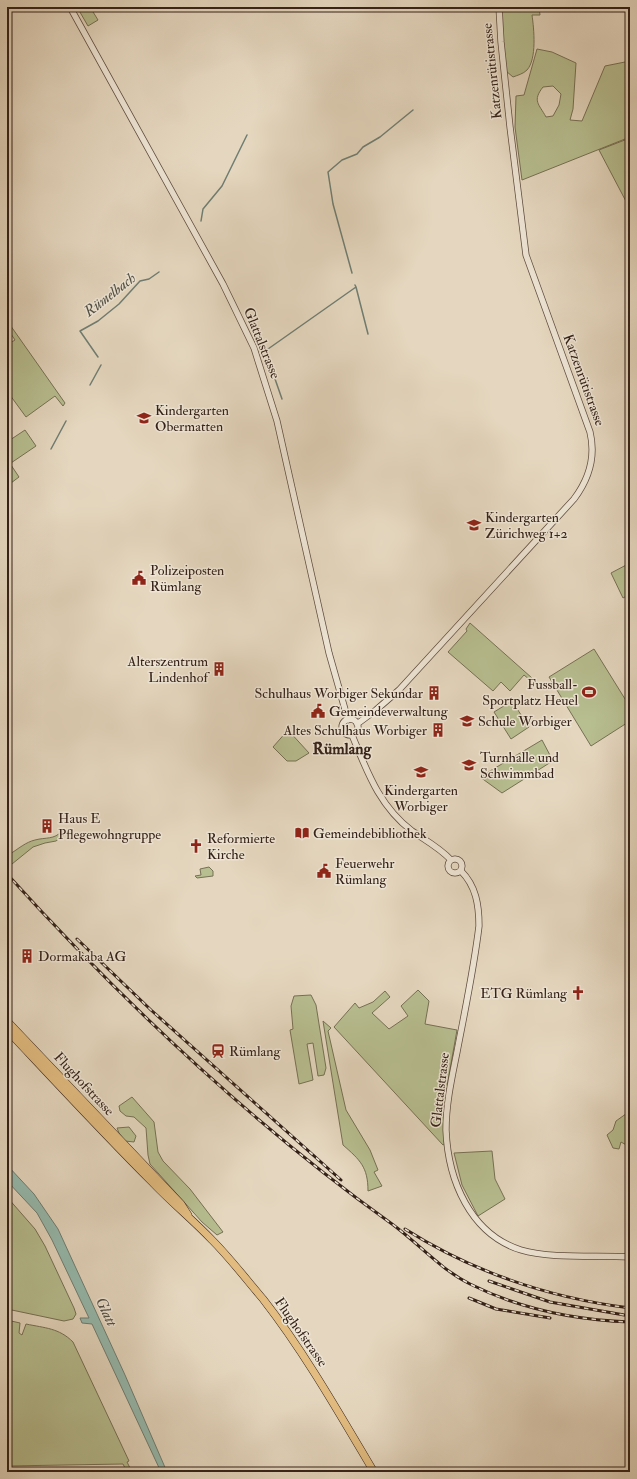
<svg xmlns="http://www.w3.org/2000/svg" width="637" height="1479" viewBox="0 0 637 1479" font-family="'IM FELL Double Pica',serif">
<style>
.green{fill:#b7be90;stroke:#767054;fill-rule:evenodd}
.water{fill:#96baae;stroke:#6f7d72}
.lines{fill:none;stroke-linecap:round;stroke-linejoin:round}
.stream{stroke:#6f7d72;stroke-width:1.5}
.minor-casing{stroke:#604e42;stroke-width:7}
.major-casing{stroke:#342118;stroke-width:8}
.minor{stroke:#eee5d5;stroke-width:5.5}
.major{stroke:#e2bc80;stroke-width:7}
.rail-casing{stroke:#342118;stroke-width:3}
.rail{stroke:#eee5d5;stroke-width:1.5;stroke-dasharray:4.5;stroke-linecap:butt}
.labels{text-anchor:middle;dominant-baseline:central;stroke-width:3;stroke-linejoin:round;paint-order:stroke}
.street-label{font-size:14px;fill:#342118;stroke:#eee5d5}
.poi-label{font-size:14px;fill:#342118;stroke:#eee5d5;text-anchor:start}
.water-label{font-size:15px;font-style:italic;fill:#514f45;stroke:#eee5d5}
.quarter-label{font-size:16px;font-weight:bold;fill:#342118;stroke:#eee5d5}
</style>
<rect width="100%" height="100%" fill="#e5d7bf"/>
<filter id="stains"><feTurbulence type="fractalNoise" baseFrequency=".005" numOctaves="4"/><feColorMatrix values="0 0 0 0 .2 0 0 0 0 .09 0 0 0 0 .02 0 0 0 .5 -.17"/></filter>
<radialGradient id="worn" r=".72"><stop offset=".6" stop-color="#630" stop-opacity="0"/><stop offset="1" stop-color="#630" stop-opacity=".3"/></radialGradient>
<!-- green -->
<path class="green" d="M77,7H90L98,20L88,26Z
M501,7H539L540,15H532C534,29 537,59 527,70C523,74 518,75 513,77L506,71L501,28Z
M537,49L552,52L576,63L573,109L570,120L582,121L605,66L630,61V137L522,180L515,127L516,96L524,95ZM553,86L561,94L559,105L553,116L546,117C539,104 532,101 543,87Z
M630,138V209L599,150Z
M8,322L65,403L63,406L55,396L26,417L7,391V345L15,340L7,328Z
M25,430L36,446L8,465L7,442Z
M11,465L19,477L7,486V471L9,472L7,467Z
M630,563V594L623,598L611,573Z
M470,623L532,678L530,680L524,675L510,691L501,682L493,691L448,652L467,631L466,629Z
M594,649L630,707V721L591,746L549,677Z
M512,701L529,727L511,739L494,712Z
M288,730L309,753L296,761H287L273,747Z
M542,740L552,759L551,762L502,793L480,777Z
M62,831L65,834L56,841L45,843L33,847L12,864L7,858V851L10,854C18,849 26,842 35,840C46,837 54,840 62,831Z
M209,867L213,871V876L197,878L195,876L201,875L200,869Z
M418,990L429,1001L425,1024L457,1030L447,1086L445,1144L443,1145L334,1027L355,1003L359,1008L373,1002L385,991L390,997L372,1013L389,1029L408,1016L401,1006Z
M311,995L316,1005L326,1068L324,1075L318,1076L313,1043L307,1044L313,1080L299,1084L290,1030L293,1029L291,1006L294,996Z
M323,1021L331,1028L328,1031L346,1110L370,1150L378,1170L374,1172L382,1186L368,1191C368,1167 360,1160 343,1145Z
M132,1097L154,1122L158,1152L163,1161L190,1189L223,1232L217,1235L202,1222L150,1164L148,1155L146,1128L134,1117L126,1116L120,1111L119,1106Z
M630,1111V1147L621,1142L619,1149L613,1148L607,1135L613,1130L616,1121Z
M129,1127L136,1136L134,1142L125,1141L119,1133L117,1128Z
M492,1151L495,1179L505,1199L478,1216L462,1185L454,1153Z
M7,1197L35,1229L45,1246L74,1308L76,1314L73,1319L64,1321L7,1309Z
M7,1320L20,1323L19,1333L22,1335L26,1324C45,1328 59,1328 73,1342L129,1461L127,1462L132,1472H127L123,1464L7,1466Z"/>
<!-- water -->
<path class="water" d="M7,1165L34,1194L58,1229L125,1375L167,1472H161L92,1324L82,1323L80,1318H89L52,1240L37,1213L7,1181Z"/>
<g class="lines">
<!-- stream -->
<path class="stream" d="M201,221L203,209L222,186L247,135
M352,273L333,204L328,172L342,160L357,154L363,147L380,137L413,110
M356,287L368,334
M98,357L80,331L98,321L119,304L140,281L149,279L159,272
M90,385L101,365
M282,399L266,353L268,349L356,287L355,285
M51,449L66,421"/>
<defs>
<path id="minor" d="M70,7L223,284L254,348L277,421L329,653L348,720
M342 727a8 8 0 1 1 16 0a8 8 0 1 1-16 0Z
M357,724L376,710L399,690L574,499C589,479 596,457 590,432L526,255L510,127L501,42L499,7
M352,735C367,771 379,806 412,831C425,840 440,848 451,860
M448 866a7 7 0 1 1 14 0a7 7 0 1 1-14 0Z
M461,871C476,886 479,905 479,926C474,968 465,1010 457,1052C452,1077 446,1103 446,1130C448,1180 470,1234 521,1250C551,1259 598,1255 630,1257"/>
<path id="major" d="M7,1021L181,1204L188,1215
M7,1030C55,1081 103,1133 153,1183C172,1203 193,1220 212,1240C230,1258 246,1279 263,1299C305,1353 339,1413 374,1472"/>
</defs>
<!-- minor casing -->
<use href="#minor" class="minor-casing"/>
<!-- major casing -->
<use href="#major" class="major-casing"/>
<!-- minor -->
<use href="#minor" class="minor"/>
<!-- major -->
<use href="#major" class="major"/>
<defs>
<path id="rail" d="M7,874C123,1002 251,1123 392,1224C418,1243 440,1269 470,1284C520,1309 575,1320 630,1322
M77,939L151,1010L341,1180
M405,1229C473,1272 550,1298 630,1308
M489,1281L550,1302L630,1316
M469,1298L496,1309L550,1318"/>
</defs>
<!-- rail casing -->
<use href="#rail" class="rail-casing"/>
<!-- rail -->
<use href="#rail" class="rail"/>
</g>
<!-- icons -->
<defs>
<symbol id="school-bare" viewBox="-9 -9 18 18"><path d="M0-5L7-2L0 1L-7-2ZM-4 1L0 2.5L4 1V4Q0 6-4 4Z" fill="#8f2418" stroke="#eee5d5" stroke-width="2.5" paint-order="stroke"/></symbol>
<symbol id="civic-bare" viewBox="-9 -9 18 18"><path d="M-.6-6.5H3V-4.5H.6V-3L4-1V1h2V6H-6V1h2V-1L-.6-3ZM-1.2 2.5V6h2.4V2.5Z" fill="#8f2418" stroke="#eee5d5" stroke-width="2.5" paint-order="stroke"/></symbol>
<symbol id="building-bare" viewBox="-9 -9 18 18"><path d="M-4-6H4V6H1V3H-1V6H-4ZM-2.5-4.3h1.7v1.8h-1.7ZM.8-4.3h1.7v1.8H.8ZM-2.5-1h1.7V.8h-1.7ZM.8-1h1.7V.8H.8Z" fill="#8f2418" stroke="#eee5d5" stroke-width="2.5" paint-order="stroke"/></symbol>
<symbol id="stadium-bare" viewBox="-9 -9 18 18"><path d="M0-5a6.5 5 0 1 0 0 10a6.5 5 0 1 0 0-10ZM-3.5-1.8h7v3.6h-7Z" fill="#8f2418" stroke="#eee5d5" stroke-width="2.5" paint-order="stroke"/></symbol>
<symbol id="library-bare" viewBox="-9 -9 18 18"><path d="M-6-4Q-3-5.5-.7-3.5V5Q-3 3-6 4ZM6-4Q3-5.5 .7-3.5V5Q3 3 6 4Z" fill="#8f2418" stroke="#eee5d5" stroke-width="2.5" paint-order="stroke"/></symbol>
<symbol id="church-bare" viewBox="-9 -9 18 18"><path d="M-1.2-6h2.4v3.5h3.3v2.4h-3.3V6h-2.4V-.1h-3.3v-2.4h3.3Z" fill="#8f2418" stroke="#eee5d5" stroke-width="2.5" paint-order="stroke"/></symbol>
<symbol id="station-bare" viewBox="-9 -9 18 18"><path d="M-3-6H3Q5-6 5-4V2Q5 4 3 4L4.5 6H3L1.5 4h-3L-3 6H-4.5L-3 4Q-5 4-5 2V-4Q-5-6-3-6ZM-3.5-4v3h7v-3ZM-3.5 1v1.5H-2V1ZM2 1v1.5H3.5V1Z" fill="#8f2418" stroke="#eee5d5" stroke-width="2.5" paint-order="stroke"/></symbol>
</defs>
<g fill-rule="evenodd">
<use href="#school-bare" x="134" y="408" width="20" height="20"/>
<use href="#school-bare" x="464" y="515" width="20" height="20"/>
<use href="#civic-bare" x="129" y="568" width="20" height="20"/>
<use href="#building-bare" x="209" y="659" width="20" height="20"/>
<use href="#stadium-bare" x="579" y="682" width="20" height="20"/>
<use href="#building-bare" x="424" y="683" width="20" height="20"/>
<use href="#civic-bare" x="308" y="701" width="20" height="20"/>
<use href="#school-bare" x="457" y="711" width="20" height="20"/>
<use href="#building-bare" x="428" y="720" width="20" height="20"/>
<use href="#school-bare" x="459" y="755" width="20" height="20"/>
<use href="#school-bare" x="411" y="762" width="20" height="20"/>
<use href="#building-bare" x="37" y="816" width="20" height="20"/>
<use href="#library-bare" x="292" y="823" width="20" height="20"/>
<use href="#church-bare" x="186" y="836" width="20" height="20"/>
<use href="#civic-bare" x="314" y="861" width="20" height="20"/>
<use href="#building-bare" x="17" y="946" width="20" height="20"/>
<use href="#church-bare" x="568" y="983" width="20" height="20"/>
<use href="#station-bare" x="208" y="1041" width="20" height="20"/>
</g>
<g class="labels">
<!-- street labels -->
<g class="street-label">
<text transform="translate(492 71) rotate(-96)">Katzenrütistrasse</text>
<text transform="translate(262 343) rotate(68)">Glattalstrasse</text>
<text transform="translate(584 380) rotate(70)">Katzenrütistrasse</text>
<text transform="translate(84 1084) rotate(47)">Flughofstrasse</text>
<text transform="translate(440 1090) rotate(-83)">Glattalstrasse</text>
<text transform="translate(301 1332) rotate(55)">Flughofstrasse</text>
</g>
<!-- poi labels -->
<g class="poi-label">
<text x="155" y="410">Kindergarten<tspan x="155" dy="16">Obermatten</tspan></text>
<text x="485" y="517">Kindergarten<tspan x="485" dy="16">Zürichweg 1+2</tspan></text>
<text x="150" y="570">Polizeiposten<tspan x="150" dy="16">Rümlang</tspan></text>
<text x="208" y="661" text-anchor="end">Alterszentrum<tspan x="208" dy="16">Lindenhof</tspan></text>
<text x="578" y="684" text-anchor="end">Fussball-<tspan x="578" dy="16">Sportplatz Heuel</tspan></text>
<text x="423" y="693" text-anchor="end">Schulhaus Worbiger Sekundar</text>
<text x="329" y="711">Gemeindeverwaltung</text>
<text x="478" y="721">Schule Worbiger</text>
<text x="427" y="730" text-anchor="end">Altes Schulhaus Worbiger</text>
<text x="480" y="757">Turnhalle und<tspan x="480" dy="16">Schwimmbad</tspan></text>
<text x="421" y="790" text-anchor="middle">Kindergarten<tspan x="421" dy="16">Worbiger</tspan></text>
<text x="58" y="818">Haus E<tspan x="58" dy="16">Pflegewohngruppe</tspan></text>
<text x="313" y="833">Gemeindebibliothek</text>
<text x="207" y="838">Reformierte<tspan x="207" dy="16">Kirche</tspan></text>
<text x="335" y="863">Feuerwehr<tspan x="335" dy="16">Rümlang</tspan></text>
<text x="38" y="956">Dormakaba AG</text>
<text x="567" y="993" text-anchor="end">ETG Rümlang</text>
<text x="229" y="1051">Rümlang</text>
</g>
<!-- water labels -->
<g class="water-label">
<text transform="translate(110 295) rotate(-38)">Rümelbach</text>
<text transform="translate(106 1312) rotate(65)">Glatt</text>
</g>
<!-- quarter labels -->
<g class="quarter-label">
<text x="342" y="749">Rümlang</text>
</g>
</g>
<!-- margin -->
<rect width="637" height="1479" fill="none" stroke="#e5d7bf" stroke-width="24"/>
<rect x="8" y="8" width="621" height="1463" fill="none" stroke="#342118" stroke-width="2"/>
<rect x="12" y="12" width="613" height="1455" fill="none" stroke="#342118"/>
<rect width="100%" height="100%" filter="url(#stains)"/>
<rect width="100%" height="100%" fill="url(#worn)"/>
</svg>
